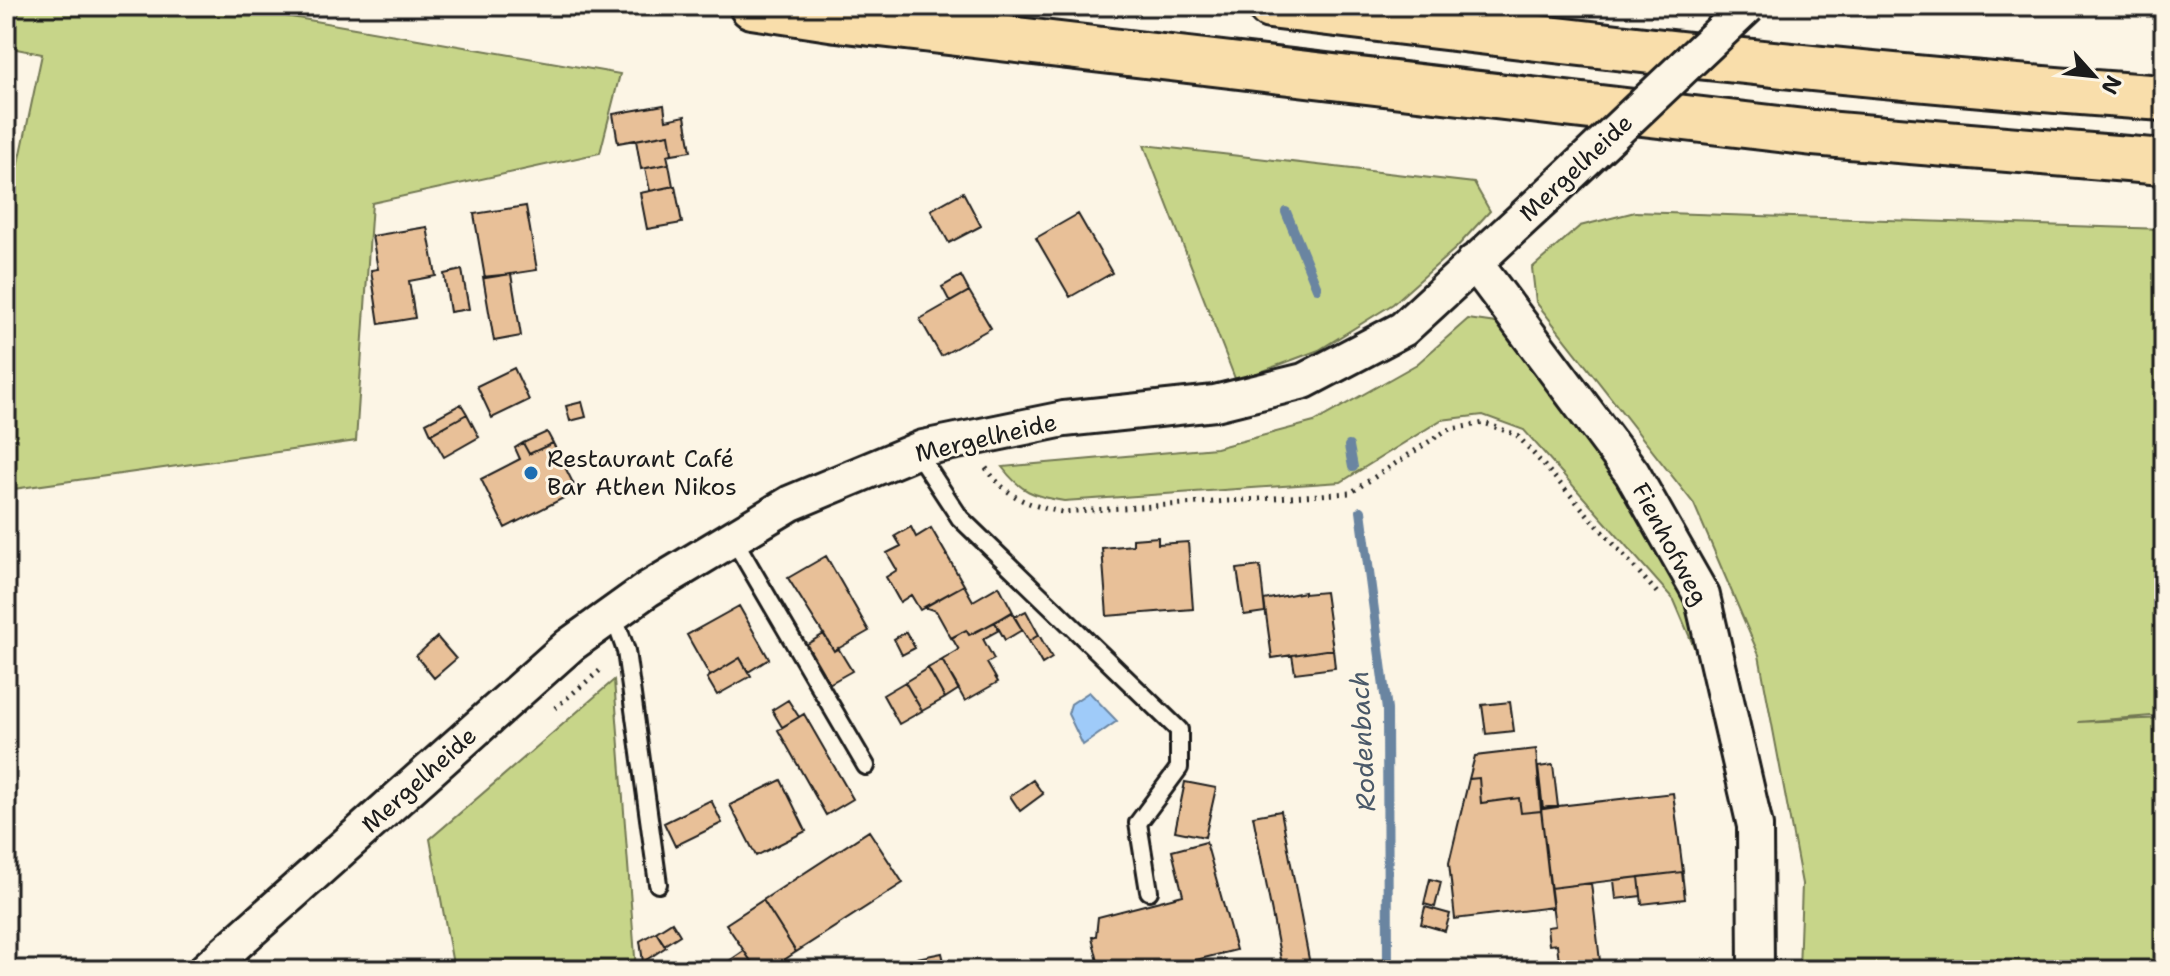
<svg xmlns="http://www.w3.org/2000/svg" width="2170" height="976" viewBox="0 0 2170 976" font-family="'Shantell Sans',sans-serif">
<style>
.green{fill:#c7d589;stroke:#727852;stroke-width:2}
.water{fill:#9fcbf9;stroke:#6b85a1;stroke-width:2}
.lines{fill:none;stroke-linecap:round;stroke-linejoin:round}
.stream{stroke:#6b85a1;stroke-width:10}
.building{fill:#e8c098;stroke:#1c1c1c;stroke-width:2}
.service-casing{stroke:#1c1c1c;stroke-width:22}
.minor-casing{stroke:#1c1c1c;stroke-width:40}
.motorway-casing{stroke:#1c1c1c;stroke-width:50}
.path{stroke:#1c1c1c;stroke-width:5;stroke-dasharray:2 6;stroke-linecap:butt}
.service{stroke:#fcf5e5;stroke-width:16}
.minor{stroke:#fcf5e5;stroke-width:34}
.motorway{stroke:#f9deab;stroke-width:44}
.minor-bridge-casing{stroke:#1c1c1c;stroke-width:40;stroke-linecap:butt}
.minor-bridge{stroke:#fcf5e5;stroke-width:34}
.poi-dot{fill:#1f6fb2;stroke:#fcf5e5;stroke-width:3}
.labels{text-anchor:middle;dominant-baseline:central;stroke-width:6;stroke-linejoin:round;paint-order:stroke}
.street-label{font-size:24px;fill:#1c1c1c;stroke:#fcf5e5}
.poi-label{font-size:24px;fill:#1c1c1c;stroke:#fcf5e5;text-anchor:start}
.water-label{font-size:26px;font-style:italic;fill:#4a5969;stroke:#fcf5e5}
</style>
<rect width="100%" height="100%" fill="#fcf5e5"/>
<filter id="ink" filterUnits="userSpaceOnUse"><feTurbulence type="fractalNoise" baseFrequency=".0125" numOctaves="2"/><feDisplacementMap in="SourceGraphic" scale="16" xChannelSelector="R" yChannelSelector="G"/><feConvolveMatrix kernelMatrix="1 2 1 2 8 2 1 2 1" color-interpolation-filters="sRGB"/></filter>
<g filter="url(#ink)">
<!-- green -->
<path class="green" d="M6,6H228L620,74L600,153L372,203L356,441L6,490V225L42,54L6,47Z
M1144,145L1474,183L1490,211L1456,248L1393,304L1319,350L1236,381Z
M1635,212L2164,229V715L2078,722L2164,718V970H1799L1802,884L1759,655L1694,504L1536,302L1532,268L1580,226Z
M1468,319L1503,324L1621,478L1691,599L1720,708L1674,600L1524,430L1483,415L1441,420L1341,482L1064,501C1033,496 1021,492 1002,467L1216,448L1314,422L1417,364Z
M614,680L636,970H454L430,839Z"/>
<!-- water -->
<path class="water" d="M1089,692L1117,721L1083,745L1068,714L1071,704Z"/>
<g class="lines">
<!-- stream -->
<path class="stream" d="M1286,212L1317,288
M1349,446L1353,467
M1361,511L1387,710L1388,970"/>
</g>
<!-- building -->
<path class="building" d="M664,105L666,120L685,116L691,151L672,154L669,134L618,143L613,114Z
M669,134L672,154L667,155L669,164L641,169L636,140Z
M669,164L673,186L650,191L645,168Z
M675,186L682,223L647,229L640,193Z
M963,192L981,226L949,243L931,210Z
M526,206L537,270L485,278L474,214Z
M1078,214L1112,273L1070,297L1036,238Z
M427,227L436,276L409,281L415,318L379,324L371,270L378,269L372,236Z
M462,270L469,309L450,312L444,274Z
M511,274L521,336L494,341L483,277Z
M961,276L969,291L950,302L942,287Z
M969,291L991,328L941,356L920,319Z
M514,368L529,400L492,418L477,386Z
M582,402L586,417L570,421L566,406Z
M461,404L467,414L431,434L426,423Z
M467,414L479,437L444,457L431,434Z
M547,432L553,443L529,454L523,443Z
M523,443L529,454L553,443L577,491L505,528L481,479L520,459L515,448Z
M911,527L916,537L931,528L964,585L920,610L911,595L900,602L886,577L897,570L887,553L901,546L895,536Z
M1158,537V544L1188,542L1193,609L1107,616L1102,548L1133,545V539Z
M826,556L869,631L834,651L788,578Z
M1260,566L1265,612L1244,615L1237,569Z
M964,585L973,601L999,586L1013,612L978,631L969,635L966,630L951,638L936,611L924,607Z
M1304,592V594L1325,592L1333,649L1272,658L1264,600Z
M739,606L769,659L748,672L740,658L710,676L687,635Z
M1026,611L1039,635L1029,641L1014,617Z
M1012,612L1022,630L1005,640L995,622Z
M995,622L999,630L983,639L994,659L987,663L998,682L965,701L942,660L959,650L952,638L966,630L969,635Z
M906,632L915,648L902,655L894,639Z
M824,634L834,651L838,648L852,671L827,685L804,646Z
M1039,635L1052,658L1042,664L1029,641Z
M437,637L456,659L434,678L416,656Z
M1333,649L1335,668L1295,673L1292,655Z
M740,658L751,676L717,695L707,678Z
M942,660L959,689L945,698L928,668Z
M928,668L945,698L922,711L905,682Z
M905,682L922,711L899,724L883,695Z
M788,700L799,717L782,727L772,710Z
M1510,702L1514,731L1486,734L1482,705Z
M804,714L853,799L826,815L778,730Z
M1536,749L1541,811L1521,813L1519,798L1481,803L1479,778L1469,779L1475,756Z
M1553,765L1558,807L1543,809L1538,767Z
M1479,778L1481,803L1519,798L1521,813L1541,811L1553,907L1455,919L1449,863L1469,779Z
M781,780L806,831L756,856L730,805Z
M1033,780L1043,794L1020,811L1010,796Z
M1185,782L1216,788L1205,837L1175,831Z
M1673,793L1683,872L1550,888L1541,808Z
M711,800L722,823L675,846L664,823Z
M1281,811L1311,970H1283L1253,816Z
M869,831L903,883L796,952L763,900Z
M1206,842L1236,950L1156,970H1100L1092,937L1096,936L1098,917L1183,895L1172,851Z
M1682,872L1685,899L1642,904L1639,877Z
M1639,877L1641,896L1616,899L1614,880Z
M1430,879L1441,882L1435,907L1424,904Z
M1591,883L1601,970H1560L1557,944L1549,945L1547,927L1555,926L1550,888Z
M763,900L796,952L769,970H757L726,924Z
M1425,907L1450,914L1445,931L1421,924Z
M672,922L680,935L664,945L656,932Z
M656,932L666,947L643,962L640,941Z
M744,951L757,970H716Z
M942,953L946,970H920L917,958Z"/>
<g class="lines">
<defs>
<path id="service" d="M916,451L960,518L1179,730V768L1138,823L1149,891
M733,538L866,766
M613,614L626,651L658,884"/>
<path id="minor" d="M1474,262L1632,473L1702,596L1755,826L1756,970
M206,970L570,645L648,589L791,503L923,448L1064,419L1215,403L1304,381L1403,329L1545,198"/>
<path id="motorway" d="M752,6L837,19L1813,133L2164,162
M1270,6C1567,42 1865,78 2164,98"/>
</defs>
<!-- service casing -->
<use href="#service" class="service-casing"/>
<!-- minor casing -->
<use href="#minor" class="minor-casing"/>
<!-- motorway casing -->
<use href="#motorway" class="motorway-casing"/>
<!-- path -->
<path class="path" d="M986,468C1008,498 1027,505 1062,512L1350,493L1447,430L1484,423L1517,435L1659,595
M555,708L603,668"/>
<!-- service -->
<use href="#service" class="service"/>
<!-- minor -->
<use href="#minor" class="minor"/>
<!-- motorway -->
<use href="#motorway" class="motorway"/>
<defs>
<path id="minor-bridge" d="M1545,198L1748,6"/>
</defs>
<!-- minor-bridge casing -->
<use href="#minor-bridge" class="minor-bridge-casing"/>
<!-- minor-bridge -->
<use href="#minor-bridge" class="minor-bridge"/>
</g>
</g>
<!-- markers -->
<circle class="poi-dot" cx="531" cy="473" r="8"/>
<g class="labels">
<!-- street labels -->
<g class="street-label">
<text transform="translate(1576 168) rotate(-43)">Mergelheide</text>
<text transform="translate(986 438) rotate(-13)">Mergelheide</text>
<text transform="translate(1670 544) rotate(62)">Fienhofweg</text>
<text transform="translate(419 780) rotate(-42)">Mergelheide</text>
</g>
<!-- poi labels -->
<g class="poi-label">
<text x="547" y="459">Restaurant Café<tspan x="547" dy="28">Bar Athen Nikos</tspan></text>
</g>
<!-- water labels -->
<g class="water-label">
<text transform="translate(1362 741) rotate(-93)">Rodenbach</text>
</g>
</g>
<!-- margin -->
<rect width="2170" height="976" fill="none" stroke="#fcf5e5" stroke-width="32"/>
<rect x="16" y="16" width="2138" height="944" fill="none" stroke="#1c1c1c" stroke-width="3" filter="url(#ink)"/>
<!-- north arrow -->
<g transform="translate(2094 76) rotate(117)" stroke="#fcf5e5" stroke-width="6" paint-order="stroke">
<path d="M0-6L14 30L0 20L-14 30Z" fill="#1c1c1c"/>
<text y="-12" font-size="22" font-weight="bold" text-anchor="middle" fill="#1c1c1c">N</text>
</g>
</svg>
